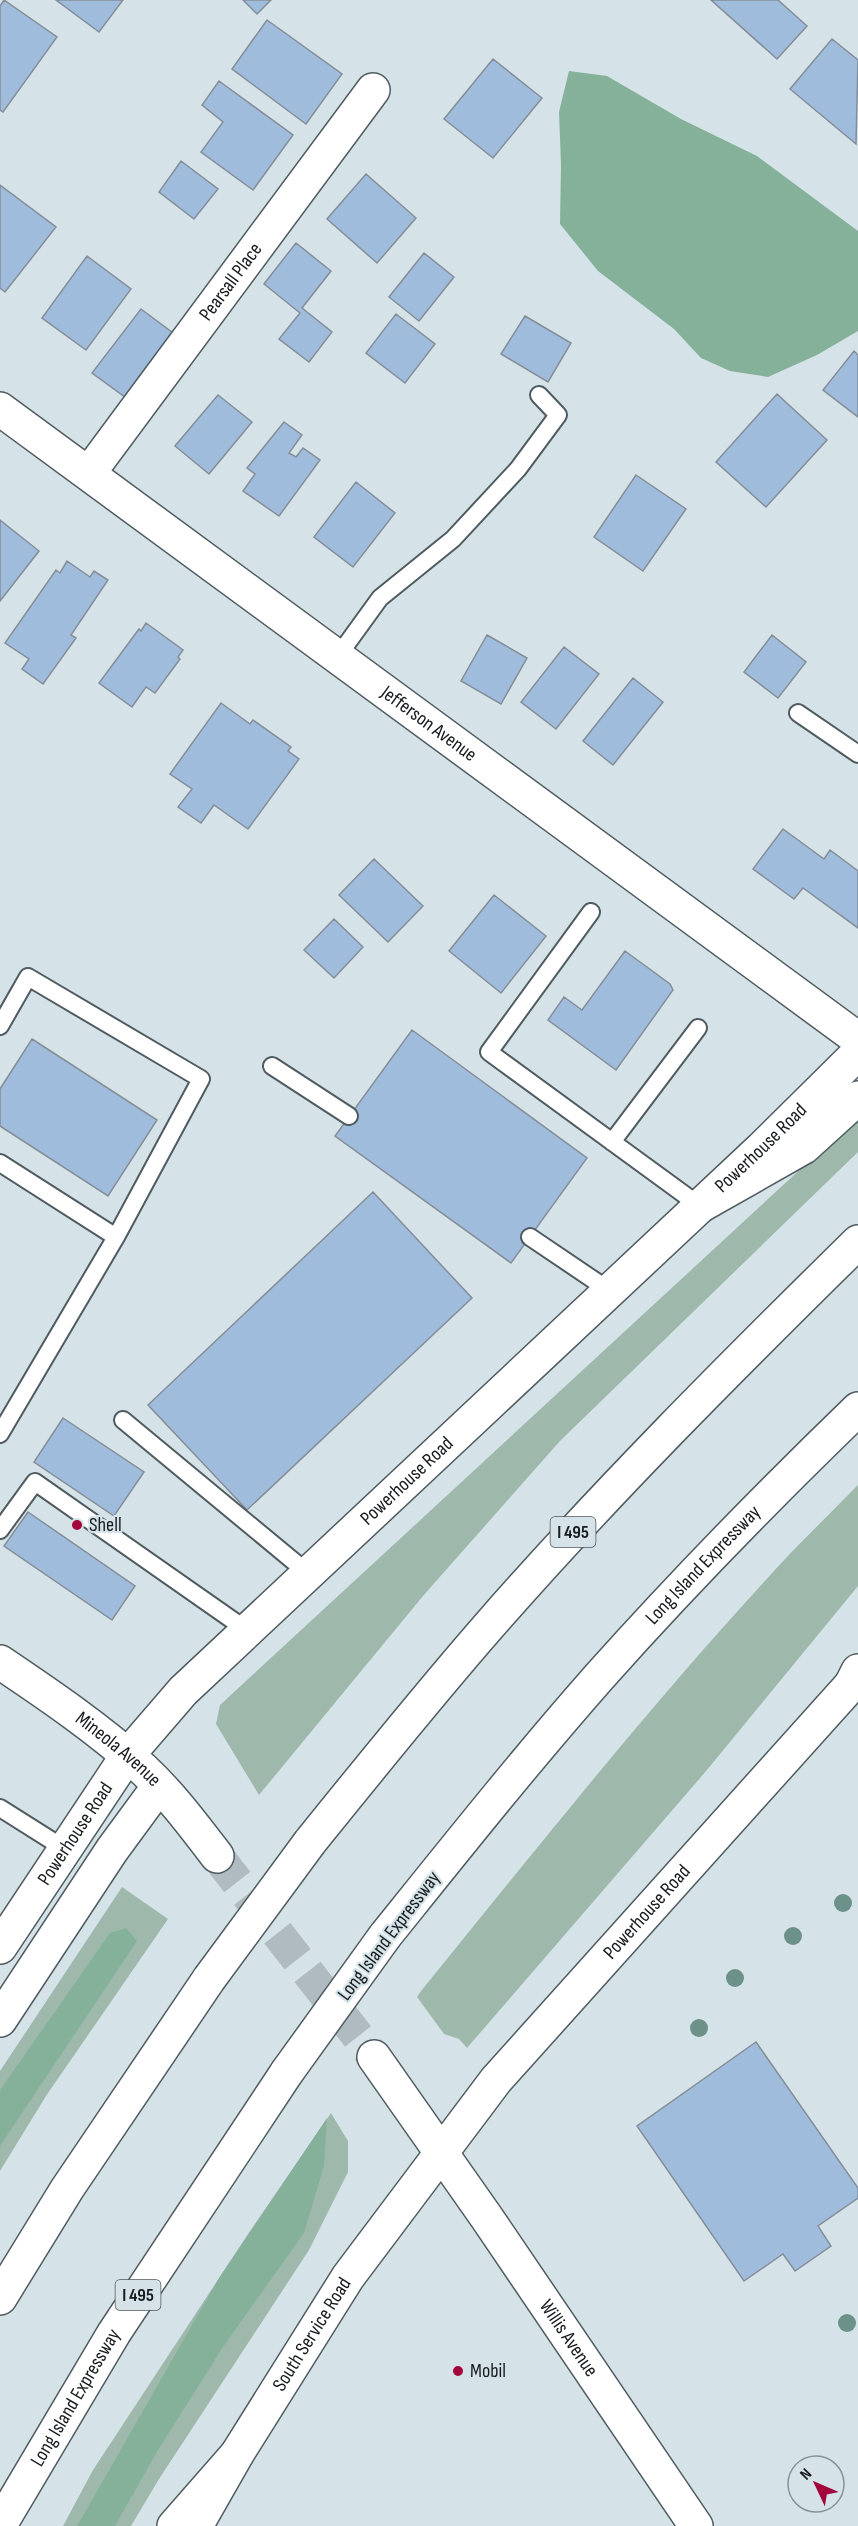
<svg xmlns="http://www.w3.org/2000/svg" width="858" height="2526" viewBox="0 0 858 2526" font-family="'Sofia Sans Condensed',sans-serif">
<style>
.green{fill:#9eb9ab}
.forest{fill:#85b19b}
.building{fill:#9fbcdd;stroke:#858d97;stroke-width:1.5}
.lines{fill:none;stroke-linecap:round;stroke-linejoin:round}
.secondary-tunnel{stroke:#afbbc0;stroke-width:33;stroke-dasharray:33 16;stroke-linecap:butt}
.lane-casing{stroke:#4f5b60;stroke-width:20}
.street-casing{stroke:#4f5b60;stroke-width:36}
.secondary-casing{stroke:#4f5b60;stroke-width:36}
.highway-casing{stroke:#4f5b60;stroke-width:36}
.lane{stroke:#fff;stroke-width:16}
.street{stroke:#fff;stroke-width:33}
.secondary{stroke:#fff;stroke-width:33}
.highway{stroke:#fff;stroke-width:33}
.highway-bridge-casing{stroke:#4f5b60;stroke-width:36;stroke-linecap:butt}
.highway-bridge{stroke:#fff;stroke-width:33}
.tree{fill:#6c9188}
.poi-dot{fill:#a3063c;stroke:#d5e3e9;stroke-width:2}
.labels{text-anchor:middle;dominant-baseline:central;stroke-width:4.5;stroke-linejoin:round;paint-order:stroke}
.shield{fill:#d5e3e9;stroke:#4f575a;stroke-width:1.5}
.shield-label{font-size:18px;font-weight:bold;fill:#161b1d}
.street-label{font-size:20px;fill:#161b1d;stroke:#d5e3e9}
.poi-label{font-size:20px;fill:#161b1d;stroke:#d5e3e9;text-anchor:start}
</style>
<rect width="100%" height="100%" fill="#d5e3e9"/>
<!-- green -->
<path class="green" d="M858,1120V1152L560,1441L423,1596L259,1795L216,1724L220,1705L819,1152Z
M858,1485V1586L707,1770L467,2048L459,2039L444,2034L417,1997L421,1991C533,1853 643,1714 763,1583C793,1549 826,1518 858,1485Z
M122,1887L168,1919L46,2096L0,2171V2071Z
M331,2113L348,2141V2172L309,2250L159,2479L131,2526H63L93,2470L248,2234Z"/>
<!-- forest -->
<path class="forest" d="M569,71L607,76L681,119L757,156L858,231V331L817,355L768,377L730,371L701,358L674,329L598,271L560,224L561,165L559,112Z
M126,1928L137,1941L0,2146V2090L110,1933Z
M327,2118L324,2166L304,2233L223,2347L158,2450L115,2526H77L219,2278Z"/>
<!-- building -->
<path class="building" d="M4,0L57,37L3,112L0,110V6Z
M56,0H123L99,32Z
M243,0H271L257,14Z
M711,0H778L807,26L777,59Z
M267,20L342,74L306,124L232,69Z
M832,39L858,60L856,144L790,89Z
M493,59L542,98L493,158L444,119Z
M219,81L293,135L253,190L201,152L223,122L202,105Z
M181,161L218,189L194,219L159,192Z
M366,174L416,218L377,263L327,219Z
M0,185L56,227L5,292L0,288Z
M296,243L331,271L302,308L332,332L309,362L279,339L300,313L264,284Z
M424,253L454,277L419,321L389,297Z
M87,256L131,289L86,350L42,318Z
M141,309L177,336L129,400L92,373Z
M396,314L435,344L405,383L366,353Z
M525,316L571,343L548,382L501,354Z
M854,351L858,355V417L823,390Z
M777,394L827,440L766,507L716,462Z
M218,395L252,422L209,474L175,446Z
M284,422L302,435L289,453L296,457L303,448L320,460L279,516L243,491L255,474L247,468Z
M636,475L686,509L643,571L594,537Z
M356,482L395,513L353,567L314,537Z
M0,520L39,551L0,601Z
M67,561L90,577L94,571L108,580L71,635L76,638L43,684L22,669L29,659L5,643L56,570L60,573Z
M146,623L183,650L178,657L180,659L155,693L146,687L132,707L99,683L139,629L141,631Z
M487,635L527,658L501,704L461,681Z
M772,635L806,662L778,698L744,672Z
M564,647L599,674L556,729L521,702Z
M633,678L663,702L613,765L583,741Z
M221,703L250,724L253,720L291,747L288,751L299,759L248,829L214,805L201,823L178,807L192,789L170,774Z
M783,829L824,859L830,850L858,871V928L803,888L794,899L753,869Z
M374,859L423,906L388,942L339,895Z
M494,895L546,936L501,993L449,951Z
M334,919L363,947L334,978L304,950Z
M625,951L670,984L673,990L616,1070L548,1020L564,997L582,1010Z
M412,1030L587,1158L511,1263L335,1136Z
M32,1039L157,1120L108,1196L0,1126V1089Z
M373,1192L472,1298L247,1510L148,1405Z
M63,1418L144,1472L114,1516L34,1462Z
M28,1512L135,1586L112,1620L4,1546Z
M756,2042L858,2188V2198L818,2226L831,2246L795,2271L783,2254L744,2281L637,2126Z"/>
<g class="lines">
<!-- secondary-tunnel -->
<path class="secondary-tunnel" d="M217,1856L374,2057"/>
<defs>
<path id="lane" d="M338,656L380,598L453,539L518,469L558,415L539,395
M798,713L858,754
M591,912L489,1052L700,1206
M0,1026L28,977L201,1079L116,1237L0,1434
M272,1066L349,1116
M612,1142L698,1028
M0,1163L116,1237
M530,1237L610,1291
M123,1420L309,1574
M0,1530L35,1482L248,1631
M0,1808L65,1849"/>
<g id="street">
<path id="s1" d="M0,409L858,1039"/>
<path id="s2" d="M89,473L373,90"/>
</g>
<g id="secondary">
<path id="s3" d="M0,1662C49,1695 99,1729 143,1769C171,1795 194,1826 217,1856"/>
<path id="s4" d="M0,1947L127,1756L183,1691L762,1148L858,1053"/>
<path d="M0,2020L112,1850L159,1786"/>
<path id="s5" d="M374,2057L487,2218L696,2526"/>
<path id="s6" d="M196,2526L237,2454L348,2277L496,2080L858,1677"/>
</g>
<g id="highway">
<path d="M700,1206L804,1147L858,1098"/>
<path d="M851,1685L858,1671"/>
<path d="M310,1842C368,1770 426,1698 487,1628C604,1494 731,1367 858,1242"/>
<path id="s7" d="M385,1936C455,1849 525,1761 599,1677C682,1584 769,1495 858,1409"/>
<path d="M0,2298L67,2189L209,1979"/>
<path id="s8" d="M0,2525L114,2333L287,2072"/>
<path d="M174,2526L237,2454"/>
</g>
</defs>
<!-- lane casing -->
<use href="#lane" class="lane-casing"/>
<!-- street casing -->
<use href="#street" class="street-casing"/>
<!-- secondary casing -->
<use href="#secondary" class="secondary-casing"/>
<!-- highway casing -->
<use href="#highway" class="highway-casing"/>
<!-- lane -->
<use href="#lane" class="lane"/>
<!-- street -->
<use href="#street" class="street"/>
<!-- secondary -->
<use href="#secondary" class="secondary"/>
<!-- highway -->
<use href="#highway" class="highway"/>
<defs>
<path id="highway-bridge" d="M209,1979L310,1842
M287,2072L385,1936"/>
</defs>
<!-- highway-bridge casing -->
<use href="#highway-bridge" class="highway-bridge-casing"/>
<!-- highway-bridge -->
<use href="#highway-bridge" class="highway-bridge"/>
</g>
<!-- trees -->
<g class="tree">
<circle cx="843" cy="1903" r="9"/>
<circle cx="793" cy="1936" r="9"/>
<circle cx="735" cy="1978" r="9"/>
<circle cx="699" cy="2028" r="9"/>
<circle cx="847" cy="2323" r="9"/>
</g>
<!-- markers -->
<g class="poi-dot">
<circle cx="77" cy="1525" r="6"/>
<circle cx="458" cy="2371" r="6"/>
</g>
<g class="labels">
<!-- shield labels -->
<g class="shield">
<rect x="550.5" y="1517" width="45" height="30" rx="4.5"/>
<rect x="115.5" y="2280" width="45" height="30" rx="4.5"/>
</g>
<g class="shield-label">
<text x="573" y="1532">I 495</text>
<text x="138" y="2295">I 495</text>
</g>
<!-- street labels -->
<g class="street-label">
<text stroke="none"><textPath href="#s2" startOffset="238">Pearsall Place</textPath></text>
<text stroke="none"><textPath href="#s1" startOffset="532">Jefferson Avenue</textPath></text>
<text stroke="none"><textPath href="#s4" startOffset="1108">Powerhouse Road</textPath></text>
<text stroke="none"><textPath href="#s4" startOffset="622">Powerhouse Road</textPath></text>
<text stroke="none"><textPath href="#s7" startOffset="489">Long Island Expressway</textPath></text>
<text stroke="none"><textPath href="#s3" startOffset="147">Mineola Avenue</textPath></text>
<text stroke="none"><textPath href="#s4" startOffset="136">Powerhouse Road</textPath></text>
<text stroke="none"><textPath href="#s6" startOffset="764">Powerhouse Road</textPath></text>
<text transform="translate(389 1936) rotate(-53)">Long Island Expressway</text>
<text stroke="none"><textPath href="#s6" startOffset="224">South Service Road</textPath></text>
<text stroke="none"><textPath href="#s5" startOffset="342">Willis Avenue</textPath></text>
<text stroke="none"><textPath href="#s8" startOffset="148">Long Island Expressway</textPath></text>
</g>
<!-- poi labels -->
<g class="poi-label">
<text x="89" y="1525">Shell</text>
<text x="470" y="2371">Mobil</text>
</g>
</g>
<!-- north arrow -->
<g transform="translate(816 2484) rotate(314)"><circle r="28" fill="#d5e3e9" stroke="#899397" stroke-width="1.5"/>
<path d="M0-4.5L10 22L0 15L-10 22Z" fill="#a3063c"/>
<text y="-9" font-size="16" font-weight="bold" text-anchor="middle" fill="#161b1d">N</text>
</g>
</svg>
